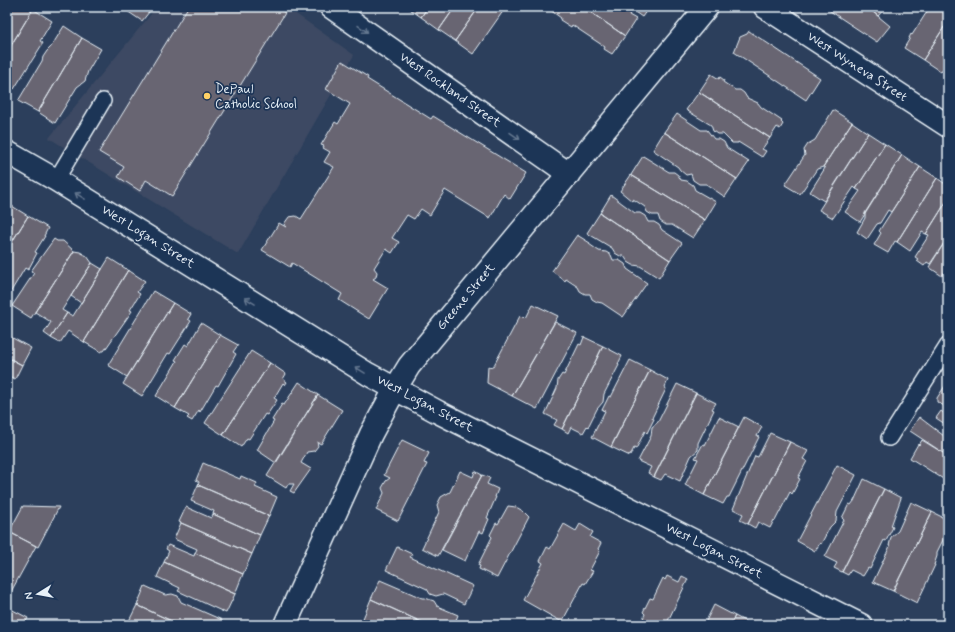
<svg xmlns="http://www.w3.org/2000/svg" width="955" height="632" viewBox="0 0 955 632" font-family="Mynerve,sans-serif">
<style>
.built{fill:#3e4a63}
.building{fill:#686572;stroke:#e8f1f8}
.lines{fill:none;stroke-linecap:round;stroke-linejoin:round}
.lane-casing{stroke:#e8f1f8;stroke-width:18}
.street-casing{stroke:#e8f1f8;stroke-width:25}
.lane{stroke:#1d3557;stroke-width:15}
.street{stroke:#1d3557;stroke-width:22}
.oneway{stroke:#64778f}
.poi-dot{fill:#ffd166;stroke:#1d3557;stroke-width:1.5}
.labels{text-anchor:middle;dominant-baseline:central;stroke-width:3.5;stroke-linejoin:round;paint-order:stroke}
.street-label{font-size:13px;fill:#e8f1f8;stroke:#1d3557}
.poi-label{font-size:13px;fill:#e8f1f8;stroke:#1d3557;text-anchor:start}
</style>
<rect width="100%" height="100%" fill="#2c3f5c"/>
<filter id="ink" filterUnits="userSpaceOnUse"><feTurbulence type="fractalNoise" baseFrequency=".025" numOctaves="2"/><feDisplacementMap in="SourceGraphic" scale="8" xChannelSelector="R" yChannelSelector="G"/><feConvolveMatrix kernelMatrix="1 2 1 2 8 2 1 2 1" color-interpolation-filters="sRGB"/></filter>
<g filter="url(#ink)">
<!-- built -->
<path class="built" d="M157,7H286L354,55L238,254L49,138Z"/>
<!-- building -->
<path class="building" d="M9,7H29L33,9L7,52V11Z
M130,7H153L142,21L127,11Z
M188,7H276L285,13L172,196L146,180L140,191L118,177L124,167L99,152Z
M407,7H428L421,17Z
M428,7H455L439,30L421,17Z
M455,7H479L455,41L439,30Z
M479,7H506L473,54L455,41Z
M546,7H583L625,36L612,54L604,49L605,47L572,25L571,27L560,20L561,18Z
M583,7H621L627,11L628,9L631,12L629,15L636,19L625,36Z
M633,7H649L642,17L632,10Z
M824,7H867L890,26L877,42Z
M867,7H886L878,16Z
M930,7H948V21L923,60L904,48L910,38H909L911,34L912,35Z
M33,9L52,21L40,41L43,43L14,89L12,88L7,96V52Z
M948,21V63L941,72L923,60Z
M64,26L82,38L38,112L18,101L42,61L43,57L47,51L51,47Z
M749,31L820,78L806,100L734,52L740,37L747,34Z
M82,38L101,49L88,71L85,81L77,87L55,123L38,112Z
M342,61L368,77L367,79L431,119L433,116L526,173L510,199L504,194L490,218L445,190L430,215L421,209L414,219L407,215L392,238L399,242L392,253L386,249L374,268L377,272L376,277L373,279L388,288L369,319L339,300L342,294L292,263L290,267L262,250L279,223L286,227L284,224L289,217L296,216L301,219L334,167L324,162L330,152L323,148L324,146L321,145L335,122L338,124L350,104L326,89Z
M711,74L719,79L720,77L724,80L723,82L735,90H740L744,93L747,98L758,103L761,107L782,121L781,122L783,124L780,129L777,127L770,138L699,92Z
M699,92L770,138L762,149L766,151L762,157L738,142V143H732L723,134H717L713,131L711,125L686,110Z
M833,110L852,122L823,167L817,169L800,194L785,185L805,155L804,150L808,144L815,140Z
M677,114L701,130H707L714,139H719L724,142L727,148L749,162L737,179L664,132Z
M852,122L868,133L824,201L810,192L825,168L823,167Z
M664,132L737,179L725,197L706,184H699L693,180L691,174L686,175L680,170L678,167L653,150Z
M868,133L885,144L856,189L854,187L833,218L819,210Z
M885,144L902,155L860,222L845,212L860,191L856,189Z
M902,155L920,167L891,212L888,210L880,223L877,224L867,239L857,232L865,218V213Z
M643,156L669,172H674L678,175L681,180L687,181L693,185L695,190L716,202L705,220L631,175Z
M920,167L937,178L897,242L895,241L888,253L874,245L881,233L879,231Z
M631,175L705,220L693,238L672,225H666L660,221L658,215H652L647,212L645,207L633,199L632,201L620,191Z
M937,178L948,186V199L926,234L922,232L910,251L897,242Z
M611,195L635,213H640L645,216L648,222H654L659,225L662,230L682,243L670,260L600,213Z
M948,199V237L930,264L927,262L924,266L917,261L918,259L915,257L929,235L926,234Z
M7,203L28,216L7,250Z
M600,213L670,260L659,278L640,266L633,265L628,262L624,256H620L615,253L612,248L587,233Z
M28,216L48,228L44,236H45L35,252L37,253L28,270L25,268L10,293L8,292L7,294V250Z
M577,235L590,243L589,244L599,251L606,252L611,255L613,260H619L625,264L627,269L647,283L623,317L602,303L597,302L592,299L590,294H585L580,291L578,287L566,279L565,281L552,271Z
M948,237V266L942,276L929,267Z
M54,239L57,241H63L74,251L31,318L12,306L34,273L31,271Z
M74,251L80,252L87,256L92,263L62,310L67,313L51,338L44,333L51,322L35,312Z
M109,258L128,270L84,342L68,331L60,343L51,338L67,313L73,316Z
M92,263L102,269L81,303L71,296Z
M128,270L145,281L137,292L140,294L130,310L132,311L104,351H102L101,352L84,342Z
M153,291L173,303L127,377L108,365Z
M173,303L191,314L188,319L191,321L170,354L168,353L142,396L123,384Z
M533,304L558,316L512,396L487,383L488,366L493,367L520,316L526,318Z
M555,322L577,333L537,409L512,396Z
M201,323L220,335L175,408L156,396L177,361L175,360L185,344L188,346Z
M7,335L31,348L22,365L7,357Z
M220,335L238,345L233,352L236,354L218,386L216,385L200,412L199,410L192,421L187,418L189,416L175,408Z
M584,337L603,346L562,429L554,425L557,420L545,414L557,388L558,380L562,374L564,375L579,344L581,345Z
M603,346L622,356L618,364L619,365L604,394L603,402L597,409L588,427L587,426L583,433L571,427L568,433L562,429Z
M251,351L270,363L223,435L205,423Z
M7,357L22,365L15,379L7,375Z
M630,360L650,370L611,447L592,437L605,411L602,410L609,396L611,397Z
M270,363L286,374L283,379L287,382L285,385L283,383L274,398L277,400L267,415L265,414L249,439L247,438L241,447L223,435Z
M650,370L668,380L665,387L666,389L652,418L654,419L647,433L645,431L636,449L634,448L630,456L611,447Z
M299,382L318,395L276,463L257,450L274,421L272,420L282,404L284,405Z
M677,384L696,393L654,477L648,473L651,467L638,461L651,436L652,427L658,422Z
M948,385V408L937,402V398L945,386Z
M696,393L716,403L712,409L714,410L698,443V450L691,456L680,481L665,474L661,480L654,477Z
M318,395L342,410L321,444L317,442L318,446L314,451L307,452L301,463L311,469L294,493L290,491L294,484H288L286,488L267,476Z
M948,410V426L936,418L941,411L945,414Z
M719,417L739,427L704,495L685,485L698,459L695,458L703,444L705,445Z
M744,417L762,427L757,436L759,437L729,497H727L723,504L704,495Z
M919,417L948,439V456L910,431Z
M770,433L790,442L748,524L740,520L743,514L733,509L755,456L758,457Z
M402,440L429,453L424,463L427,464L398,521L376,510L384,493L382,488L386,481L390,478L384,475Z
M922,440L948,456V482L910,458L918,444L919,445Z
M790,442L808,451L803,459L807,461L798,478L800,479L792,494L790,492L775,521L774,520L770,528L758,522L755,528L748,524Z
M203,463L240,479L241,476L257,483L255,487L277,497L269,516L198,485L199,482L196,480Z
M837,465L856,475L837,512L836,521L830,527L821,544L820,543L815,551L797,541Z
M460,471L473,477L475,471L482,475L438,556L422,548L439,512L437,505L441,497L450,492Z
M482,475L490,478L487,484L498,489L495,497H496L487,518L489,519L483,533L479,531L465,561L442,550Z
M864,479L884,489L842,572L834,568L837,563L825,557L844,520L842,518L849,504L851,505L854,501Z
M198,485L269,516L260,535L213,514L214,511L191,501Z
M884,489L901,498L891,526L893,527L886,541L884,540L870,569L868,568L863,576L851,570L848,575L842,572Z
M911,502L932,512L893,591L873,582L890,546H889L891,537L898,531Z
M23,506L59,507L38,547L9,532Z
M508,506L516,507L523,511L529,517L497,578L479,569L480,566L478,565L492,537L490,535L496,523L498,524Z
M186,507L211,518L213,514L260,535L252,554L179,522Z
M932,512L948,520V524L945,531L947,532L937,552V556L934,565H935L917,603L893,591Z
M181,523L252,554L243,574L195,553L197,549L174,539Z
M564,524L576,531L580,524L593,532L590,537L601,543L598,549L600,551L590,570L593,571L585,584L583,583L562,622L523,600L543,563L540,561L547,547L550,549Z
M11,533L36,546L7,599V541Z
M168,545L194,556L195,553L243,574L235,594L164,562L169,551L166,549Z
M397,547L412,554L410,557L473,586L464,604L443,594L436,596L430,594L427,589L386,570Z
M164,562L235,594L226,613L178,591L180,588L157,577Z
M667,576L679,582L682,576L688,579L666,625H640L645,614L643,612L650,598L653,599L663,578L665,580Z
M380,580L422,598H425L434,601L437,606L458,615L454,625H428L371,599Z
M145,586L165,595L172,594L178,596L181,602L222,620L220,625H180L137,605Z
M371,599L428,625H373L362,621Z
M137,605L180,625H127Z
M714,605L735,616L730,625H704Z
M7,607L28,618L24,625H7Z
M735,616L752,625H730Z"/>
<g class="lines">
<defs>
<path id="lane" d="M56,180L103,101
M889,438L948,345"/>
<path id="street" d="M331,7L569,174
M765,7L948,126
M7,152L56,180L368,374L438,412L861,625
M285,625L371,434L395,389L409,366L707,7"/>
</defs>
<!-- lane casing -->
<use href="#lane" class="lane-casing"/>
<!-- street casing -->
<use href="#street" class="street-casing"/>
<!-- lane -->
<use href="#lane" class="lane"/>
<!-- street -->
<use href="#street" class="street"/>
</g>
<!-- one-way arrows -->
<defs><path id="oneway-shaft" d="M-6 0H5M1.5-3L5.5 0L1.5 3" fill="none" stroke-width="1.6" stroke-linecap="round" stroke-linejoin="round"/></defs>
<g class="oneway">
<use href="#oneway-shaft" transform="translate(363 29) rotate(35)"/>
<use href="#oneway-shaft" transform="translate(515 136) rotate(35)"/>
<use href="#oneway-shaft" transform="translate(80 196) rotate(-148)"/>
<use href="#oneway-shaft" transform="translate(250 301) rotate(-148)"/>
<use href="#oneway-shaft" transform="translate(360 370) rotate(-148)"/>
</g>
</g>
<!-- markers -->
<circle class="poi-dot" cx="207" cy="96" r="4"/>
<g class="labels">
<!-- street labels -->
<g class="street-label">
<text transform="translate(857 67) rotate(33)">West Wyneva Street</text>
<text transform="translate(450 90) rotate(35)">West Rockland Street</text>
<text transform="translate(148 237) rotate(32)">West Logan Street</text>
<text transform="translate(466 297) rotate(-50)">Greene Street</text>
<text transform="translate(425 404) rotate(28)">West Logan Street</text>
<text transform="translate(714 551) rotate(27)">West Logan Street</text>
</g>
<!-- poi labels -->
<g class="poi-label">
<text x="215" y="89">DePaul<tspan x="215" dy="15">Catholic School</tspan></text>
</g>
</g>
<!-- margin -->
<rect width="955" height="632" fill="none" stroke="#1d3557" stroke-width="24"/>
<rect x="12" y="12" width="931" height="608" fill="none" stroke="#e8f1f8" stroke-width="1.5" filter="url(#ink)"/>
<!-- north arrow -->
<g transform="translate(38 594) rotate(259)" stroke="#1d3557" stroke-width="3" paint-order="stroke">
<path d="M0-3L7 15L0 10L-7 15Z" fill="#e8f1f8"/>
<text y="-6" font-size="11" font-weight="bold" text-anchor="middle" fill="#e8f1f8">N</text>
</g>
</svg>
